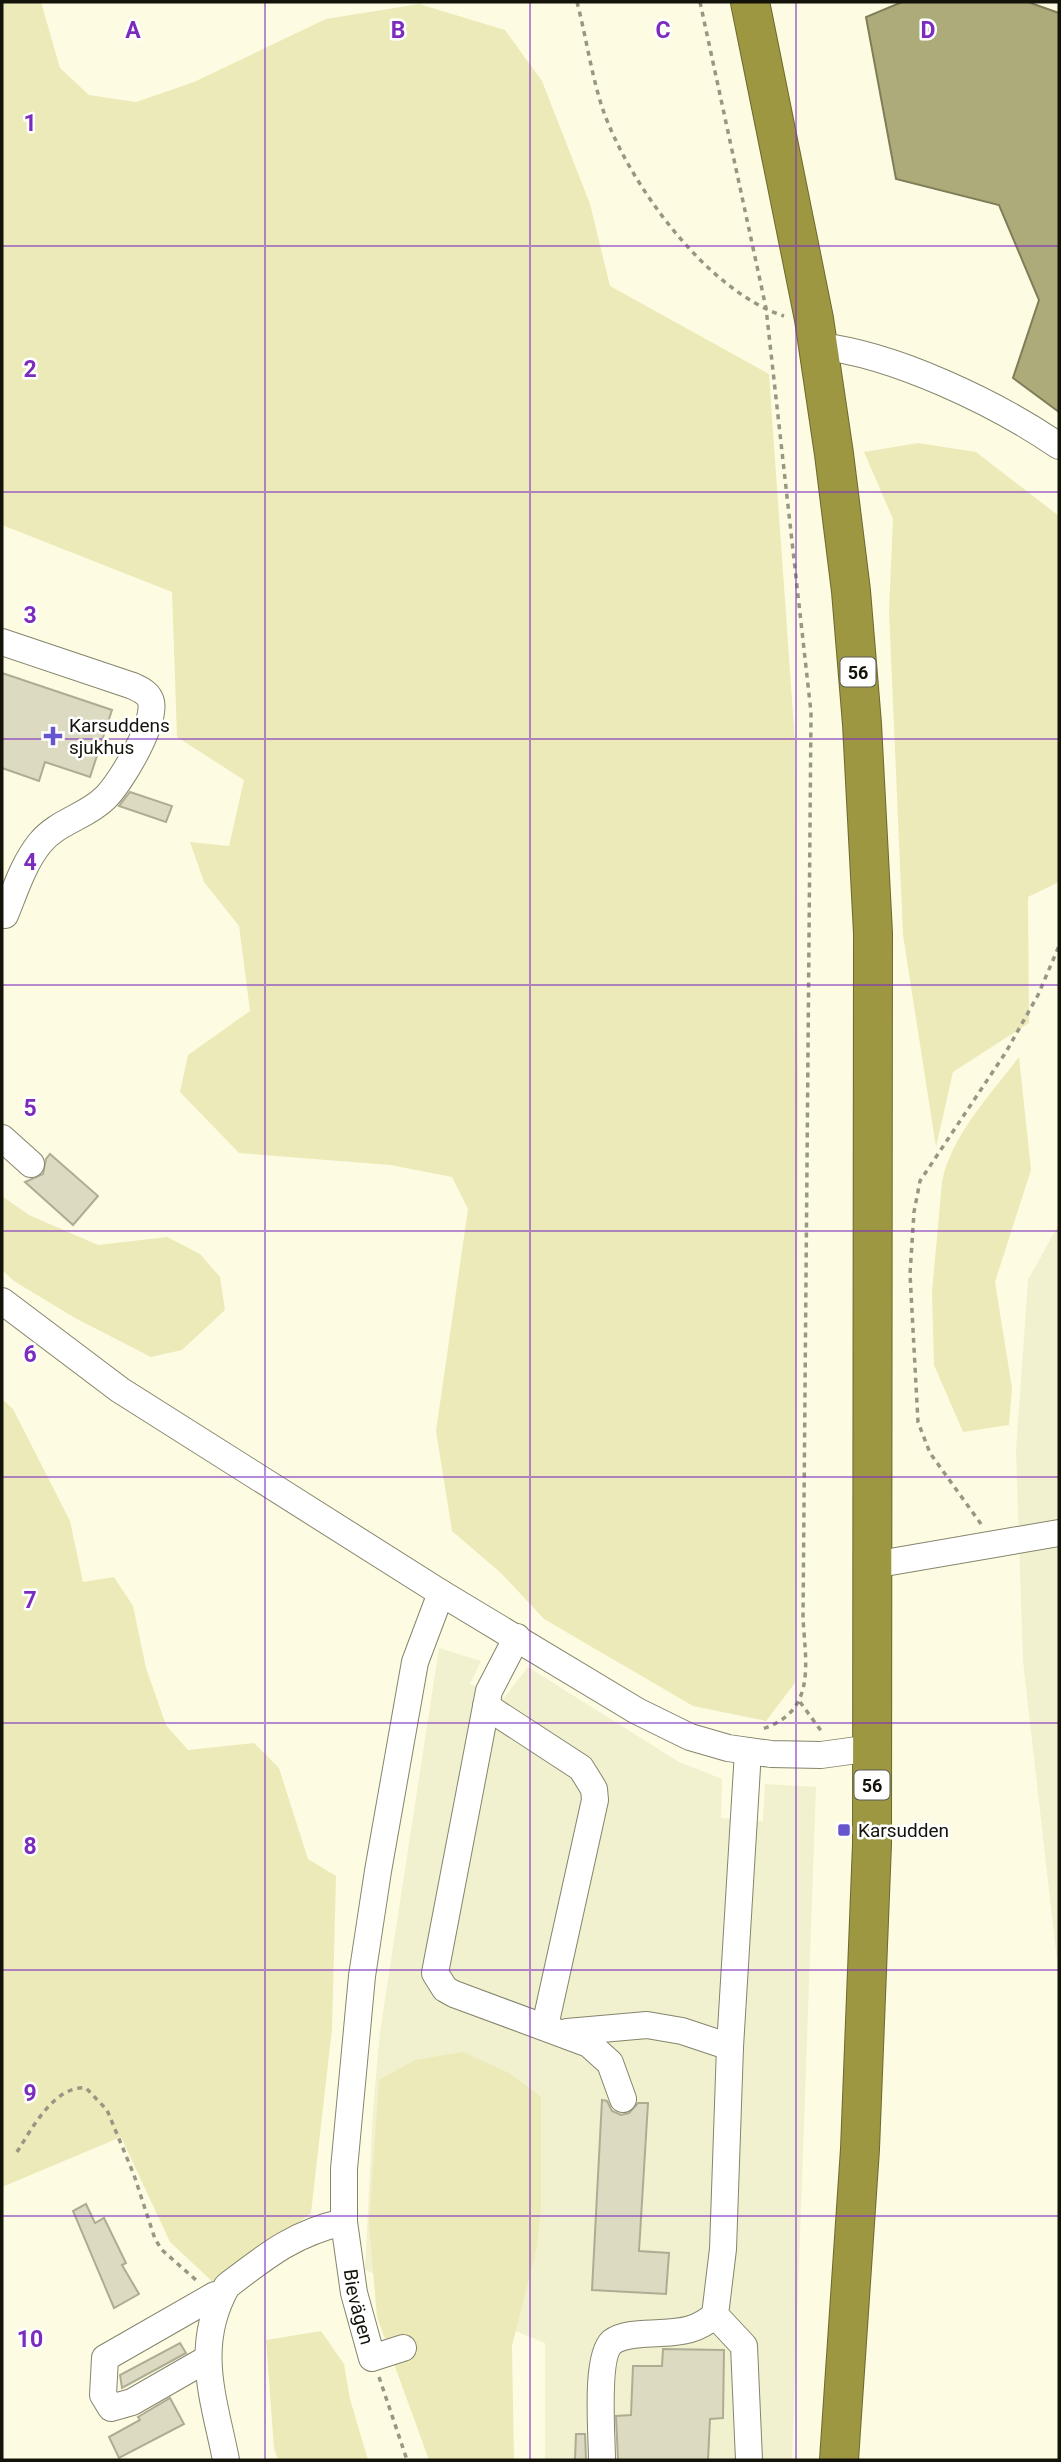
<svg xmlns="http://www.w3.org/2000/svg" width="1061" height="2462" viewBox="0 0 1061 2462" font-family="Roboto,sans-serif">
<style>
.built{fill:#f1f0cf}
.green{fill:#eceab8}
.water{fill:#aeab7b;stroke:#807d59;stroke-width:2}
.building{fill:#dcdbc1;stroke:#aead94;stroke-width:2}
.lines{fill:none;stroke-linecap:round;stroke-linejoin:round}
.minor-casing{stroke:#85846c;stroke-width:28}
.highway-casing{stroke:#6d692e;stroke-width:40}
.path{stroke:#989784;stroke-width:3.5;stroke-dasharray:5 5;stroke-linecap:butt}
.minor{stroke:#fff;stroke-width:26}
.highway{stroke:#9d9742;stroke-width:38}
.grid{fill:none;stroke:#7b2cbf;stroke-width:2;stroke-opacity:0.55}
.poi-dot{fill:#6755ce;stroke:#fff;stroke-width:2.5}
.labels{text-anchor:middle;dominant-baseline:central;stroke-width:5;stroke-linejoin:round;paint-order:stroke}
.shield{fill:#fff;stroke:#5a5a54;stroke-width:2}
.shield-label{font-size:18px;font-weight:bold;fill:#14130a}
.poi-label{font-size:19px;fill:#14130a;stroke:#fff;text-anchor:start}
.street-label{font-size:19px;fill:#14130a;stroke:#fff}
.grid-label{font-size:23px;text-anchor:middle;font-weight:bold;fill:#7b2cbf;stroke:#fff;stroke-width:5;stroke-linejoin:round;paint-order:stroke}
</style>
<rect width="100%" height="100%" fill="#fdfce2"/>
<!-- built -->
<path class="built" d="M1059,1224V1978L1023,1661L1016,1451L1028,1280Z
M439,1648L481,1661L470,1684L504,1698L528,1667L679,1762L722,1779L721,1818L763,1821L765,1784L816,1787L792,2460H545V2343L365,2270L373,2110L380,2032Z"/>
<!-- green -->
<path class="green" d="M2,2H41L60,68L89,95L136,102L194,82L326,19L419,4L505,30L542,81L590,204L610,286L769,374L795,742L798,1085L795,1683L766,1721L693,1706L544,1619L501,1573L452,1531L436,1431L468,1209L452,1177L390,1165L239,1153L180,1092L188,1055L250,1011L239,926L204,882L190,842L229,846L244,780L177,737L172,592L2,525Z
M918,443L976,452L1059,516V882L1028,897L1029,1023L953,1072L936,1147L903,935L889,611L893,519L864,452Z
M1019,1057L1031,1170L995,1282L1012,1388L1009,1425L963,1432L934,1365L932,1292L942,1182C951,1136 991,1094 1019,1057Z
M2,1196L29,1215L98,1245L167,1237L200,1254L220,1277L225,1310L182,1350L151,1357L75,1318L14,1281L2,1270Z
M2,1399L13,1409L70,1521L83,1582L114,1577L133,1606L146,1668L166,1725L188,1750L254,1743L279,1768L308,1859L336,1876L332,2029L311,2213L216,2285L170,2242L121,2137L2,2187Z
M463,2052L509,2073L541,2097V2207L537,2247L512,2346L514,2460H429L377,2317L369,2223L379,2080L415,2060Z
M321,2331L344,2364L350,2399L368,2460H278L274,2448L266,2340Z"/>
<!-- water -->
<path class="water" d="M902,2H1028L1059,13V412L1013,378L1039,300L999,205L896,179L866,17Z"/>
<!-- building -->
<path class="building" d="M2,673L112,710L90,777L45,762L39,781L2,768Z
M130,792L172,806L166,822L119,806Z
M50,1154L98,1196L73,1225L25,1182L43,1174L46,1159Z
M602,2100L607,2101L612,2111L621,2115L629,2113L638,2103H648L639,2251L669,2253L666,2294L592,2290Z
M86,2204L95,2223L104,2218L126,2263L122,2265L139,2294L114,2308L73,2211Z
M180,2343L186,2353L122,2388L120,2375Z
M663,2349L724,2350L723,2418L710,2419L708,2460H618L616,2416L631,2415L633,2366H662Z
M170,2398L184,2424L119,2458L109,2437L140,2420L138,2417Z
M576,2434H585L586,2460H575Z"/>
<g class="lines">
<defs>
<g id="minor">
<path d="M818,346C894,354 996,403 1059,446"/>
<path d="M2,642L133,686C139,689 147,692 150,699C160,718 120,784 105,798C86,817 58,821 40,843C23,864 15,891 5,915"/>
<path d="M2,1138L31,1164"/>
<path d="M2,1301L120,1390L441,1593L637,1711L690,1737L728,1748L771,1754L821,1755L872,1748"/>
<path d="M873,1565L1059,1533"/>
<path d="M517,1637L489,1691L435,1973L445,1989L454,1994L589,2044L610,2063L623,2099"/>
<path d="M486,1706L581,1768L594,1789L595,1800L545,2026"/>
<path d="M748,1751L730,2047L723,2249L715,2315L744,2346L749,2460"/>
<path d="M567,2032L647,2025L682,2031L730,2047"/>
<path id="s1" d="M344,2222L354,2293L372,2358L403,2348"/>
<path d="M207,2359L132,2402L111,2408L103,2395L105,2358L215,2295L221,2296"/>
<path d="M226,2460C214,2399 193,2346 227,2286C266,2256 294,2233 344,2222V2169L362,1976L378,1871L415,1662L441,1593"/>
<path d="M602,2460C602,2436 595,2357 612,2342C624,2333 646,2334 660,2333C683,2332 698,2330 715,2315"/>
</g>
<path id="highway" d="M750,2L814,319L834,454L851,591L862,724L873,933L872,1844L860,2149L839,2460"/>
</defs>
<!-- minor casing -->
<use href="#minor" class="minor-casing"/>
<!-- highway casing -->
<use href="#highway" class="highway-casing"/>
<!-- path -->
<path class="path" d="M577,2C586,36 591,73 602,107C627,181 706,291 784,316
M700,2L766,308L811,712L803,1619C806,1665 816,1712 762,1729
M981,1524L930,1453L918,1422L910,1274L914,1212L920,1181L1006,1052L1038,995L1059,946
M800,1702L822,1732
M17,2152C32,2128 55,2085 86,2088L107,2110L134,2175L155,2239L162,2250L196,2280
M379,2377L407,2460"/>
<!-- minor -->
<use href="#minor" class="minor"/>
<!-- highway -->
<use href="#highway" class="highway"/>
</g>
<!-- grid -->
<path class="grid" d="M265,2V2460M530,2V2460M796,2V2460M2,246H1059M2,492H1059M2,739H1059M2,985H1059M2,1231H1059M2,1477H1059M2,1723H1059M2,1970H1059M2,2216H1059"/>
<!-- markers -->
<g class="poi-dot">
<path d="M49.5 725.5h7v7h7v7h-7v7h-7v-7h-7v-7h7z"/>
<rect x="837" y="1823" width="14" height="14" rx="3.5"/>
</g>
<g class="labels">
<!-- shield labels -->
<g class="shield">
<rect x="840.5" y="657.5" width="35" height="29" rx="5"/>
<rect x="854.5" y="1770.5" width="35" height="29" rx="5"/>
</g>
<g class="shield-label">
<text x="858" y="672">56</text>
<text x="872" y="1785">56</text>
</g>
<!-- poi labels -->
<g class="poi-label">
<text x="69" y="725">Karsuddens<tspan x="69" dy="22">sjukhus</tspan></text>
<text x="858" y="1830">Karsudden</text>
</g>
<!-- street labels -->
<g class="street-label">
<text stroke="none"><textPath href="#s1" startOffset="86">Bievägen</textPath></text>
</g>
</g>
<g class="grid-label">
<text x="133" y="38">A</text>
<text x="398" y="38">B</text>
<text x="663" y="38">C</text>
<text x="928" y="38">D</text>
<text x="30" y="131">1</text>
<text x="30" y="377">2</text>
<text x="30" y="623">3</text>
<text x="30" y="870">4</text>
<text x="30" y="1116">5</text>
<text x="30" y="1362">6</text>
<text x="30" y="1608">7</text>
<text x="30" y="1854">8</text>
<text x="30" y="2101">9</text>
<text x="30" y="2347">10</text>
</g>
<!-- border -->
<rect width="1061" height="2462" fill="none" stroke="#14130a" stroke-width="7"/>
</svg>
